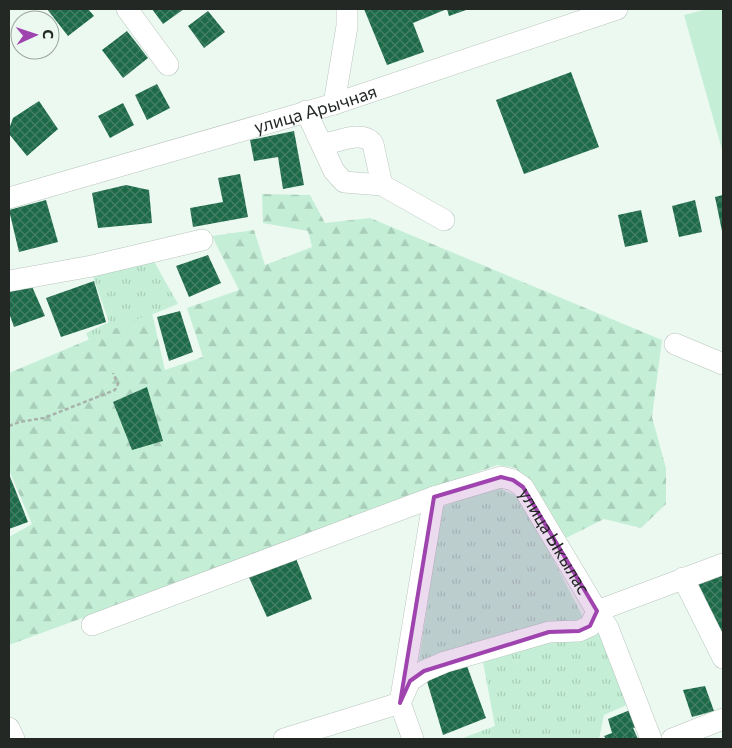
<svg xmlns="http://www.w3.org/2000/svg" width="732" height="748" viewBox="0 0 732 748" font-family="Commissioner,sans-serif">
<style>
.grass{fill:url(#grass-tufts)}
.forest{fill:url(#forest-firs)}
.garden{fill:#c4efd6}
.building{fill:url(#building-cross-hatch)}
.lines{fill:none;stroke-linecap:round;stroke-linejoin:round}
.minor-casing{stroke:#b9c5be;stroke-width:22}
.path{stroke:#a7b2ab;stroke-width:2.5;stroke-dasharray:4 2.5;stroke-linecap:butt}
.minor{stroke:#fff;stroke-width:21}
.marked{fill:#9f44af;fill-opacity:0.2;stroke:#9f44af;stroke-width:4;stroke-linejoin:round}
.labels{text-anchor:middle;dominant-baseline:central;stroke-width:5;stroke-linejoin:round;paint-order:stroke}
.street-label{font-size:18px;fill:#232825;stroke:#ecf9f1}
</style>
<defs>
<pattern id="grass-tufts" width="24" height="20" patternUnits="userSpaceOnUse" patternTransform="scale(1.25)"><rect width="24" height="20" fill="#c4efd6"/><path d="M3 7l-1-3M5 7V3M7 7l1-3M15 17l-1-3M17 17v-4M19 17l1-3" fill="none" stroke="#a8cdb8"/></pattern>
<pattern id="forest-firs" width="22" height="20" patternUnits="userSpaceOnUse" patternTransform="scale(1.25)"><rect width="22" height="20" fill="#c4efd6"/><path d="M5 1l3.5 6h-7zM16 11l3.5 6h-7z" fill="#a8cdb8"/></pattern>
<pattern id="building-cross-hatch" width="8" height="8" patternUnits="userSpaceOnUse" patternTransform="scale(1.25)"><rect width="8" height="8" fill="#1d6a48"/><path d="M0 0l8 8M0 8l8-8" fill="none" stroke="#457f66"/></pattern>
</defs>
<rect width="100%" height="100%" fill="#ecf9f1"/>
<!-- grass -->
<path class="grass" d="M151,256L178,304L89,340L86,333L109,322L91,271Z
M495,486L522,499L584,619L603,629L629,704L604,715L599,739H460L495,726L482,657L418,667L442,507Z"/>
<!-- forest -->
<path class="forest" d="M262,194L310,195L325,223L370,218L662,340L652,417L666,468V504L641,528L604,519L564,539L516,468L497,465L9,645V537L32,524L9,470V373L152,313L165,370L203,357L187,308L239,290L212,236L254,230L265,265L312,247L308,231L263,223Z"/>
<!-- garden -->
<path class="garden" d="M707,9H723V153L684,15Z"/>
<!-- building -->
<path class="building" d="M47,9H88L94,16L68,36Z
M152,9H184L163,24Z
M364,9H447L413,23L424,52L387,65Z
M447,9H469L449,16Z
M208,11L225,32L204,48L188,26Z
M127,31L148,58L123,78L102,50Z
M571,72L599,147L524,174L496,100Z
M157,84L170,108L147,120L135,95Z
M39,101L58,129L27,156L9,134V129L13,118Z
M123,103L134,125L110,138L98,116Z
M294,131L304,185L283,189L278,157L254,161L250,140Z
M240,174L248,217L193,227L190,208L223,202L218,178Z
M126,185L149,190L152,223L98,228L92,193Z
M723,195V231H722L715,197Z
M46,200L58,242L19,252L9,210Z
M695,200L702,232L679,237L672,206Z
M641,210L648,242L625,247L618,215Z
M208,255L221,283L189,297L176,266Z
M94,281L106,322L61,337L46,298Z
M30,282L45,316L14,327L9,313V289Z
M180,311L193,352L169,361L157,317Z
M147,387L163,441L132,450L113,402Z
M9,474L28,522L9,529Z
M295,556L312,599L267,617L247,573Z
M723,570V637L697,581Z
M467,666L486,718L443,735L426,678Z
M705,686L714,711L692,717L683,690Z
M630,710L637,727L633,728L638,739H606L604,736L612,733L608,719Z"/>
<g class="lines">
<defs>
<g id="minor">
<path d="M127,9L168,65"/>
<path d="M334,104L347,26V9"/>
<path d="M306,111L334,171L344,182L382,185L444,220"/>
<path d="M322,145C337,142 363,129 373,144L382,185"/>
<path id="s1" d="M9,198L334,104L617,9"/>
<path d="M9,281L92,266L202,240"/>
<path d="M675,344L723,364"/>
<path d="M683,578L723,658"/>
<path d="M92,625L434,497"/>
<path id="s2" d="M400,703L434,497L501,477L513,480L523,487L597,611L723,564"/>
<path d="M9,728L14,739"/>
<path d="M284,739L400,703"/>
<path d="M413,739L400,703L410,681L424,671L445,662L549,632L579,631L590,626L597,611L608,628L651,739"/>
<path d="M672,739L723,719"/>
</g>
</defs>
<!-- minor casing -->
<use href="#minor" class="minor-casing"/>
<!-- path -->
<path class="path" d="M9,426L19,422L44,418L115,390L118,384L113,373"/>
<!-- minor -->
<use href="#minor" class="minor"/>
</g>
<!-- marked area -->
<path class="marked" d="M501,477L513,480L523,487L597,611L590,626L579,631L549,632L424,671L410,681L400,703L434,497Z"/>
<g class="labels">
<!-- street labels -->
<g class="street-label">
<text stroke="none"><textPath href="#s1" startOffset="319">улица Арычная</textPath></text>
<text stroke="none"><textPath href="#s2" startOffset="366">улица Ыкылас</textPath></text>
</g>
</g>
<!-- border -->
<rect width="732" height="748" fill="none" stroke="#232825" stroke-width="20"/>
<!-- north arrow -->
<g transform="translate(35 35) rotate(87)"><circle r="24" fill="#ecf9f1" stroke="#9ca59f"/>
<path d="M0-4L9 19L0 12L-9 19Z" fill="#9f44af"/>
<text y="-8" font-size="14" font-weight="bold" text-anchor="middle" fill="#232825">С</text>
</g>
</svg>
